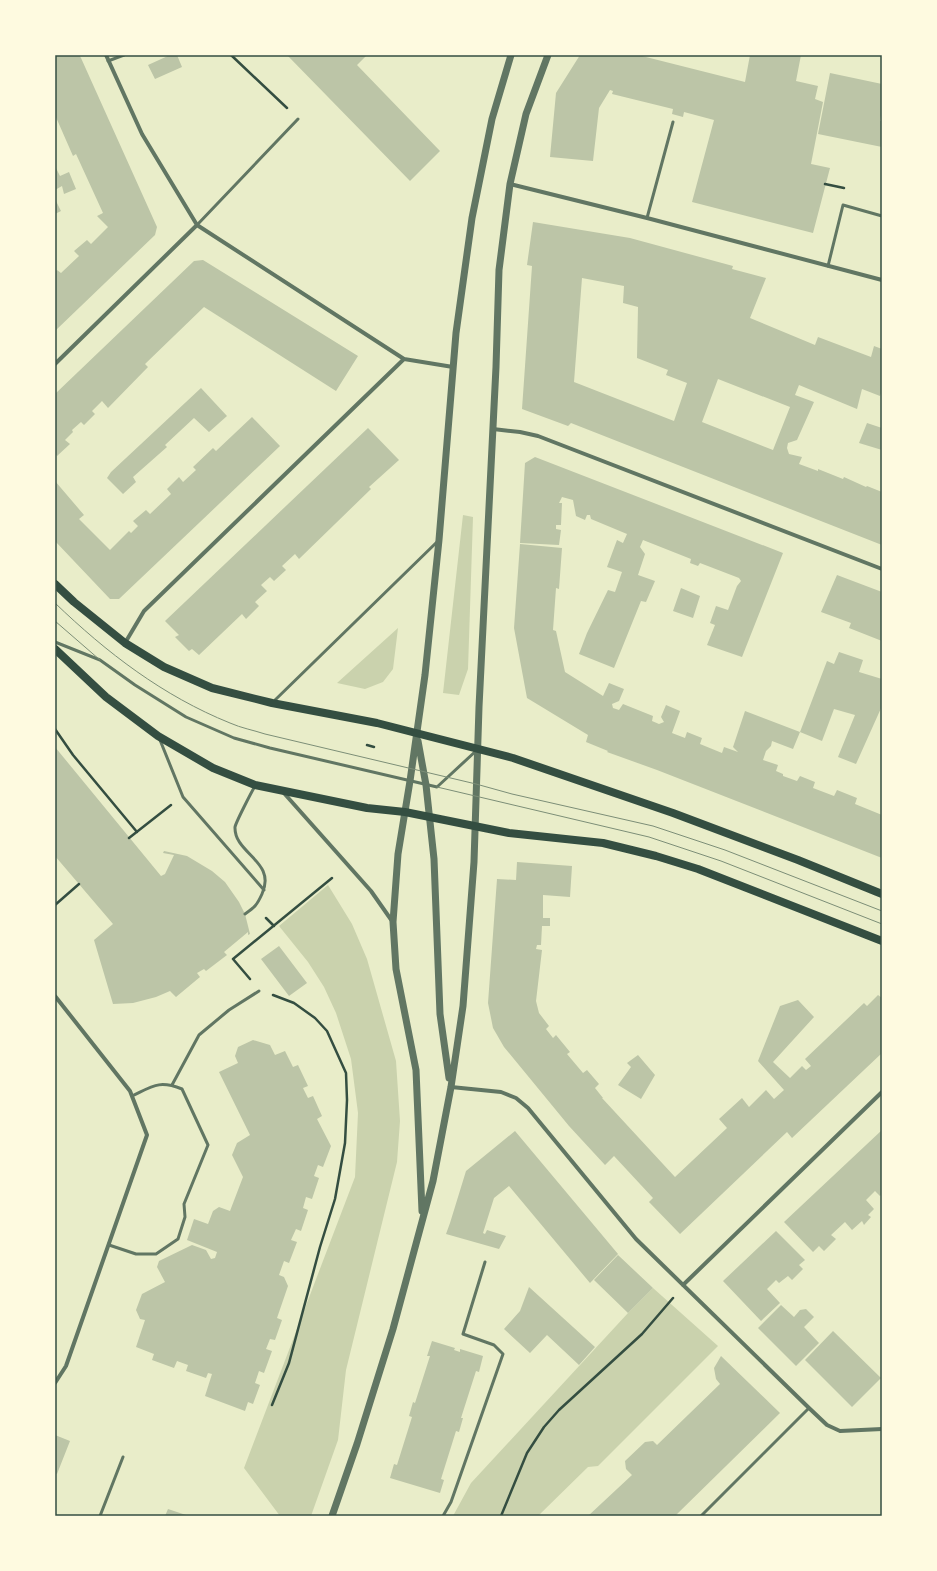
<svg xmlns="http://www.w3.org/2000/svg" width="937" height="1571" viewBox="0 0 937 1571" font-family="Inter,sans-serif">
<style>
.green{fill:#cad2ad}
.building{fill:#bcc5a7;fill-rule:evenodd}
.lines{fill:none;stroke-linecap:round;stroke-linejoin:round}
.path{stroke:#344e41;stroke-width:2.5}
.service{stroke:#617663;stroke-width:3}
.minor{stroke:#617663;stroke-width:4}
.tertiary{stroke:#617663;stroke-width:7}
.secondary{stroke:#344e41;stroke-width:8}
.tram{stroke:#7c8e77;stroke-width:1}
.neatline{fill:none;stroke:#344e41;stroke-width:1.5}
</style>
<rect width="100%" height="100%" fill="#e9edc9"/>
<!-- green -->
<path class="green" d="M463,515L473,517L468,669L459,695L443,693Z
M398,628L393,669L383,682L365,689L337,683Z
M328,885L352,924L367,959L396,1061L400,1121L397,1162L346,1370L338,1440L311,1516H280L244,1468L355,1177L358,1113L351,1059L336,1013L324,987L308,962L279,926Z
M653,1288L718,1346L598,1466L588,1467L538,1516H453L471,1483L628,1313Z"/>
<!-- building -->
<path class="building" d="M55,55H79L81,58L157,227L155,235L55,331V272L57,270L61,273L79,256L74,251L87,240L91,244L108,227L97,216L103,213L76,154L73,156L55,115Z
M170,55H177L182,67L155,79L148,65Z
M287,55H367L357,65L440,151L410,181Z
M580,55H638L745,82L750,55H801L796,81L818,86L815,99L823,102L811,164L830,168L813,233L692,202L714,120L684,112L683,117L672,114L673,109L612,94L613,91L610,90L599,108L593,161L550,157L556,93Z
M830,73L882,84V109L880,121H882V147L818,134Z
M55,166L60,176L69,172L76,189L64,194L62,186L55,190Z
M55,199L61,211L55,214Z
M533,222L630,238L733,266L732,269L766,278L750,318L815,345L818,337L871,357L874,346L882,349V390L880,396L862,389L857,409L799,385L795,395L814,402L797,440L788,443L787,448L789,454L802,457L799,464L818,471V469L843,479L844,477L866,487L867,486L882,492V545L571,423L568,426L522,409L532,266L527,265ZM582,278L624,286L623,303L638,307L637,358L668,370L666,375L687,383L674,421L574,382ZM718,379L790,407L773,450L702,422Z
M203,260L358,356L336,391L204,307L145,364L148,367L108,408L102,401L92,411L95,414L84,425L81,422L72,430L73,432L65,440L70,444L57,456L55,453V394L194,261Z
M201,388L227,416L209,432L194,418L165,445L167,447L133,477L136,482L123,494L107,478L111,472Z
M252,417L280,446L119,599H110L55,541V481L84,515L79,519L110,550L129,531L131,533L138,526L133,521L146,510L150,514L171,494L167,489L179,477L183,482L196,470L193,467L213,448L216,451Z
M867,423L882,428V450L859,443Z
M368,428L399,460L369,487L371,489L299,559L295,554L282,566L286,570L274,581L270,577L261,585L267,591L255,602L259,606L246,619L242,614L199,655L192,649L189,651L175,637L179,635L165,621Z
M535,457L783,553L742,657L707,645L715,625L710,623L716,606L728,610L737,586L741,581L739,578L700,563L698,566L690,563L691,559L643,540L640,547L645,554L638,575L655,581L646,602L641,601L614,668L579,654L587,633L608,590L615,592L622,572L607,567L617,540L623,543L627,534L591,519L590,515H587L585,520L576,516L573,500L562,497L559,503H562L561,525H556V529L561,530L559,545L520,543L525,463Z
M520,544L562,548L559,589L556,588L553,630L556,631L565,672L603,696L609,683L624,689L619,701L612,704L613,708L619,710L623,704L653,716L652,721L659,724L664,722L661,717L666,705L680,711L672,733L685,738L687,732L702,738L700,744L722,753L724,747L738,752L733,747L745,711L800,732L793,749L772,741L771,746L766,751L763,760L778,765L776,771L783,774V776L797,781L800,776L815,782L813,788L834,796L837,790L857,798L855,804L882,815V858L657,770L607,752L608,751L586,742L588,735L527,698L514,628Z
M837,575L882,592V641L849,628L851,623L821,612Z
M681,588L700,596L693,618L673,611Z
M839,652L863,660L859,672L882,679V706L856,764L838,757L855,715L834,709L822,741L800,732L827,661L834,664Z
M55,747L161,876L165,874L174,855L163,853L164,851L187,856L212,871L225,882L239,902L245,914L250,934L248,935V932L224,952L227,955L206,971L204,969L197,973L200,977L176,997L170,991L156,997L133,1003L113,1004L94,940L113,924L55,856Z
M517,862L572,866L570,897L543,895V918H550V926H542L541,945H537L536,949L542,950L536,1001L539,1013L549,1026L546,1029L553,1038L556,1035L570,1052L567,1054L583,1073L587,1070L599,1084L595,1088L603,1098H602L675,1177L727,1128L719,1119L742,1098L749,1107L766,1090L774,1099L784,1090L758,1061L780,1006L798,1000L814,1017L773,1062L790,1078L802,1066L806,1070L811,1066L805,1059L864,1003L867,1006L878,995L882,998V1053L792,1138L787,1132L680,1234L649,1202L653,1198L614,1156L605,1165L569,1126L504,1047L493,1028L488,1003L497,879L516,880Z
M279,946L307,983L289,996L261,959Z
M253,1040L270,1045L275,1055L285,1051L293,1067L298,1065L308,1086L303,1088L308,1098L313,1096L322,1116L317,1119L331,1146L323,1167L318,1165L314,1176L319,1178L312,1199L306,1197L303,1208L308,1210L301,1231L296,1229L291,1240L297,1242L289,1263L284,1261L279,1275L284,1277L288,1286L277,1318L282,1320L275,1340L270,1339L266,1349L272,1351L264,1373L259,1371L255,1383L260,1385L253,1404L248,1402L245,1411L205,1396L212,1374L208,1373L206,1378L186,1371L188,1365L177,1361L174,1368L152,1360L154,1354L136,1347L145,1320L140,1319L136,1310L142,1294L165,1282L157,1267L159,1261L192,1245L206,1250L211,1259L215,1258L217,1252L187,1240L194,1219L208,1224L213,1211L219,1207L230,1211L243,1177L232,1155L237,1143L250,1135L219,1072L238,1063L235,1056L238,1047Z
M638,1055L655,1075L641,1099L618,1085L631,1067L627,1063Z
M882,1130V1194L880,1196L875,1191L866,1200L874,1209L868,1215L871,1217L864,1225L862,1221L852,1230L845,1222L831,1235L836,1239L824,1251L819,1246L813,1252L784,1222Z
M515,1131L618,1254L590,1283L509,1186L494,1198L483,1233L485,1234L487,1230L506,1236L499,1249L446,1234L450,1223L466,1171Z
M776,1231L805,1260L799,1265L803,1269L792,1280L788,1276L779,1283L776,1280L767,1289L780,1303L761,1321L723,1281Z
M618,1255L653,1288L628,1313L594,1280Z
M529,1287L595,1347L579,1365L547,1335L530,1353L504,1329L520,1311Z
M781,1305L794,1317L800,1310L806,1309L814,1317L804,1327L819,1343L796,1366L758,1328Z
M833,1331L881,1378L852,1407L805,1360Z
M432,1341L455,1348L454,1350L460,1352V1349L483,1356L479,1372L476,1371L461,1418H463L459,1432L456,1431L441,1479L444,1480L440,1493L390,1478L394,1464L397,1465L412,1417L409,1416L413,1402L415,1403L430,1356H427Z
M721,1356L780,1413L675,1516H588L632,1475L626,1469L625,1461L645,1442L653,1441L657,1445L720,1384L716,1379L714,1368Z
M55,1435L70,1441L57,1474L55,1473Z
M168,1509L189,1516H165Z"/>
<g class="lines">
<!-- path -->
<path class="path" d="M231,55L287,108
M825,184L844,188
M55,729L73,755L137,832
M367,745L374,747
M129,838L171,805
M55,905L79,884
M266,918L274,926
M250,979L233,959L332,878
M272,1405L289,1363L320,1247L335,1199L345,1143L347,1100L346,1073L327,1031L315,1018L294,1003L273,995
M501,1516L527,1453L544,1427L559,1410L642,1334L673,1298"/>
<!-- service -->
<path class="service" d="M108,61L124,55
M647,218L673,122
M197,225L298,119
M828,266L843,205L882,216
M55,642L100,660L135,685L186,717L234,738L270,748L437,787L477,750
M273,702L438,541
M160,740L183,797L264,890
M245,914C255,907 257,905 262,894C277,861 234,854 235,827C236,822 251,793 255,786
M172,1085L199,1035L229,1010L259,991
M109,1245L136,1254H156L178,1239L185,1217L184,1204L208,1145L182,1089C159,1080 153,1086 132,1096
M100,1516L123,1457
M443,1516L451,1502L503,1354L494,1345L463,1334L485,1262
M701,1516L809,1408"/>
<!-- minor -->
<path class="minor" d="M106,55L142,134L197,225L404,359L453,367
M510,184L647,218L882,280
M55,364L197,225
M493,429L520,432L538,436L882,569
M125,643L144,611L404,359
M283,792L371,891L392,921
M55,996L130,1091L147,1135L66,1366L55,1383
M451,1087L501,1092L516,1098L528,1108L636,1239L809,1408L827,1425L840,1431L882,1429
M683,1285L882,1092"/>
<!-- tertiary -->
<path class="tertiary" d="M418,741L426,785L434,859L440,1014L449,1078
M422,1211L416,1070L396,969L393,922L398,854L410,781L425,675L439,540L456,333L472,218L492,119L511,55
M332,1516L357,1444L393,1329L433,1181L451,1087L463,1006L474,862L479,707L496,367L499,270L510,184L526,114L548,55"/>
<!-- secondary -->
<path class="secondary" d="M55,584L74,602L125,643L164,667L212,688L272,703L377,723L513,758L673,813L798,860L882,894
M55,649L106,697L158,736L213,768L255,785L367,808L405,812L509,833L603,843L656,856L698,869L882,941"/>
<!-- tram -->
<path class="tram" d="M55,603C107,653 163,696 230,723C241,728 253,730 265,734L476,784L512,794L653,826L725,850L882,911
M55,621L100,660
M437,787L649,837L721,861L882,924"/>
</g>
<!-- border -->
<rect width="937" height="1571" fill="none" stroke="#fefae0" stroke-width="112"/>
<rect x="56" y="56" width="825" height="1459" class="neatline"/>
</svg>
